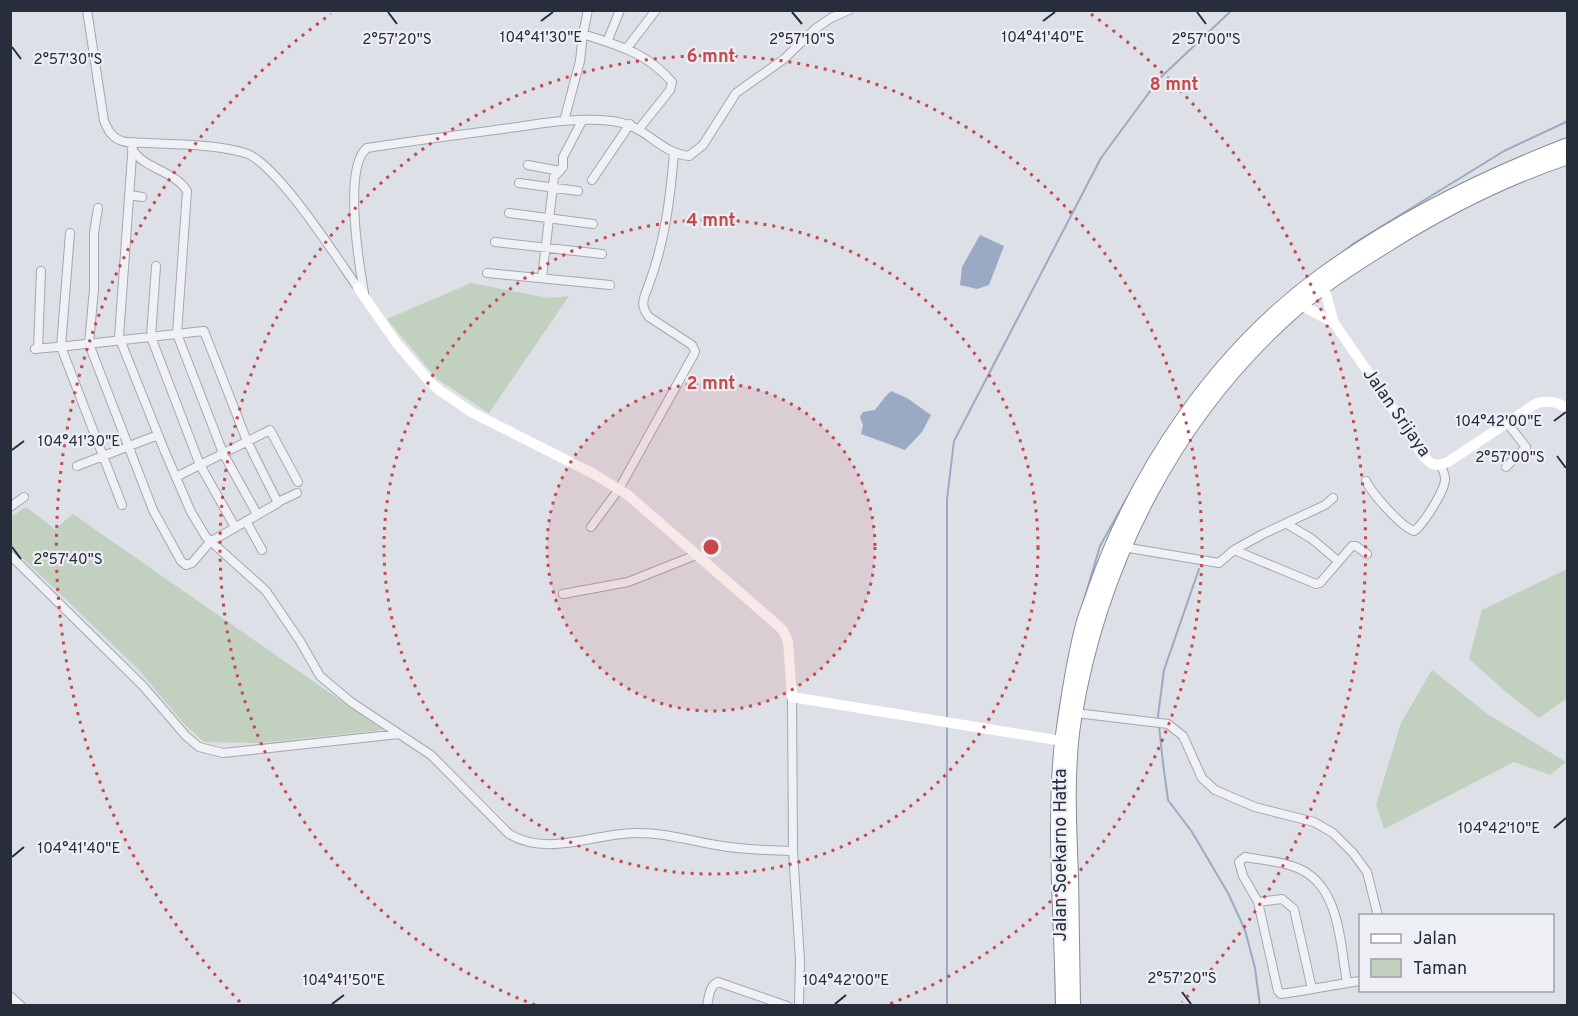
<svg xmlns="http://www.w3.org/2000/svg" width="1578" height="1016" viewBox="0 0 1578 1016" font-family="Overpass,sans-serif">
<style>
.green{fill:#c1d0bf}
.water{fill:#9aaac5}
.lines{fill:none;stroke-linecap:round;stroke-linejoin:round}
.stream{stroke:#9aaac5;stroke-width:2}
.street-casing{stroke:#a3a7b0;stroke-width:10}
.highway-casing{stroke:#868c9c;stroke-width:16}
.street{stroke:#f0f1f5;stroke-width:8}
.secondary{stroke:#fff;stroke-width:10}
.highway{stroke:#fff;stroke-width:14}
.ticks{fill:none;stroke:#282d3c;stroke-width:2}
.ring{fill:none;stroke:#c7474c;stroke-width:3;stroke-dasharray:3 6}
.labels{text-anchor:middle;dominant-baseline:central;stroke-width:4.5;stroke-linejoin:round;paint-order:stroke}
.street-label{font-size:18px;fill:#282d3c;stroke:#edeff4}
.ticks-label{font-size:15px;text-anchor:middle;fill:#282d3c;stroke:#edeff4;stroke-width:4.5;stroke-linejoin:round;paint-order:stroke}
.centre{fill:#c7474c;stroke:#edeff4;stroke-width:3}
.ring-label{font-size:18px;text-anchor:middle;font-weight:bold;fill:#c7474c;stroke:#edeff4;stroke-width:4.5;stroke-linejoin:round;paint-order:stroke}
</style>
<rect width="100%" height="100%" fill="#dde0e7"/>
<!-- green -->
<path class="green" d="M471,283L548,298L569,296L489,413L437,379L387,319Z
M26,507L55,529L73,514L383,730L258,743L204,742L185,725L138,669L52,586L11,548V517Z
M1567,569V698L1539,718L1505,691L1469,659L1482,610Z
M1432,670L1489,715L1566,762L1550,775L1514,762L1384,829L1376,805L1401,723Z"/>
<!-- water -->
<path class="water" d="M980,235L1004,246L989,285L977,289L960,285L962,267Z
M891,391L907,398L931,415L922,432L905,450L861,434L863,425L860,417L863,412L875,410L885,397Z"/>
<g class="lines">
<!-- stream -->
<path class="stream" d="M1342,253L1353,244L1504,151L1568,121
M1237,342L1252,327
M1199,569L1164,670L1158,716L1163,763L1168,800L1192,832L1228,893L1245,930L1255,968L1260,1006
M1076,627L1100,546L1128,496
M947,719V499L954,441L1101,158L1159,79L1232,10
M1058,721L1061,703
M947,724V1006
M1055,951L1056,1006"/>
<defs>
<path id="street" d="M87,10L104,121C108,130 112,138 122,141C130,144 141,142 149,143C181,145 214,144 245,153C276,162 337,258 358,288
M583,34L588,10
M607,42L620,10
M627,48L656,10
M564,121L580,61L583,34C619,46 646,52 672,82L670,90L639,129
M133,142L119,337L165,452L191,512L206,537L266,591L300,641L320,676L351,702L431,755L509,834C548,857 593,834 634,833C662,832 688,840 716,845C741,850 767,850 793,851
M132,149C145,170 174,170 187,191L177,334L223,453L257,514
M528,165L560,171
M592,180L630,124
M519,183L578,191
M130,195L142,197
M509,213L593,224
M70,233L61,347L122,505
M495,242L602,254
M156,266L151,337L200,465L235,527
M487,273L610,285
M542,278L554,177L563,167V157L582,121
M364,293C359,264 343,167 367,148C412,141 458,135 503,129C539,124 575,117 612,121C647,125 659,153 689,156L703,145L736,93L784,59L815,29L831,18L849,10
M35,349C92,344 148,337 204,331L247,441L278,503L210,542L192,563L186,565L181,561L153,510L89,344L94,289V233L98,208
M38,349L41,271
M77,466L158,435
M1506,467L1526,447L1507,423
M176,477L270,430L298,482
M1366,481C1371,492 1401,527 1414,531C1423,525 1444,492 1445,480C1446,476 1442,469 1441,465
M278,502L297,493
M10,507L24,497
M246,521L262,550
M1287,524L1312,539L1338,561
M591,527L619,489L694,354L695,351L692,345L649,317C640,306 643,299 648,287C665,242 670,200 674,153
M1123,547L1219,563L1234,550L1263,534L1325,505L1333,498
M1234,550L1316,584L1320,583L1352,546H1356L1367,554
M10,555L143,686L186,736L199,747L223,753L399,734
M563,594L628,582L696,555
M792,697L793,851L800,960L799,1006
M1076,713L1168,724L1183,736L1202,778L1215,790L1255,807L1314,822L1333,833L1353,853L1367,872L1378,916
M1258,902L1282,899L1294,909L1312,989
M1347,983C1340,943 1340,883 1295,867C1279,861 1261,860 1245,857L1239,862L1243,876L1258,902L1278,991L1281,994C1308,990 1334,985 1360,981
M10,996L21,1006
M707,1006C709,997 709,986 718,982L787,1006"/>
<path id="highway" d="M1063,1006C1062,918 1053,829 1062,742C1067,705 1073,665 1082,629C1085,615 1092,601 1096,587C1139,467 1218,351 1321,276C1397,220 1480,179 1568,145
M1073,1006C1072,962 1072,919 1071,876C1069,826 1066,768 1074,719C1100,561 1177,411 1299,306C1327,282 1358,263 1388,244C1444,209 1505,178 1568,157"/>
</defs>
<!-- street casing -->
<use href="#street" class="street-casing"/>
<!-- highway casing -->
<use href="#highway" class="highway-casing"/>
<!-- street -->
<use href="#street" class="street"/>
<!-- secondary -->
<path class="secondary" d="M1324,287L1334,323
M358,288L398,345L430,382L439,390L473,413L594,474L628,495L783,630L788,641L792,697L1062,741
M1301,305L1334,323L1388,401L1423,456L1432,464L1438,465L1448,462L1537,403C1550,400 1558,402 1568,409"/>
<!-- highway -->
<use href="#highway" class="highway"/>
</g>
<!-- ticks -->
<path class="ticks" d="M388,12L397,24M792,12L802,24M1197,12L1206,24M541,21L553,12M1043,21L1055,12M12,47L21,59M1554,421L1566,412M12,450L24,441M1557,456L1566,468M12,547L21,559M1554,828L1566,818M12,857L24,847M1182,992L1191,1004M332,1004L344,995M835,1004L846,995"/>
<!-- distance rings -->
<circle cx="711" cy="547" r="164" fill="#c7474c" fill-opacity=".12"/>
<g class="ring">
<circle cx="711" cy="547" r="164"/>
<circle cx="711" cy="547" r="327"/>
<path d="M535 1005A491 491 0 1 1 887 1005"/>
<path d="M240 1002A655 655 0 0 1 331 14M1091 14A655 655 0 0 1 1182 1002"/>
</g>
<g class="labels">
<!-- street labels -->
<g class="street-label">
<text transform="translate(1396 413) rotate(55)">Jalan Srijaya</text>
<text transform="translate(1061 855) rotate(-90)">Jalan Soekarno Hatta</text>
</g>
</g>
<g class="ticks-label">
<text x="541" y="42">104°41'30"E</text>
<text x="1043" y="42">104°41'40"E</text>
<text x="397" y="44">2°57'20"S</text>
<text x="802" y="44">2°57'10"S</text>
<text x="1206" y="44">2°57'00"S</text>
<text x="68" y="64">2°57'30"S</text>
<text x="1499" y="426">104°42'00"E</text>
<text x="79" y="446">104°41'30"E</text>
<text x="1510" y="462">2°57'00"S</text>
<text x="68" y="564">2°57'40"S</text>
<text x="1499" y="833">104°42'10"E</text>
<text x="79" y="853">104°41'40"E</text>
<text x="1182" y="983">2°57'20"S</text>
<text x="344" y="985">104°41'50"E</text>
<text x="846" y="985">104°42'00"E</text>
</g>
<circle cx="711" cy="547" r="9" class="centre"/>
<g class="ring-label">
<text x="711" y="62">6 mnt</text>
<text x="1174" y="90">8 mnt</text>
<text x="711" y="226">4 mnt</text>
<text x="711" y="389">2 mnt</text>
</g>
<!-- border -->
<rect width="1578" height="1016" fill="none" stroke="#282d3c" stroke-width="24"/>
<!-- legend -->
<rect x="1359" y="914" width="195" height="78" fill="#edeff4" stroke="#9ea1aa" stroke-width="1.5"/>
<rect x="1371" y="934" width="30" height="9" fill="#ffffff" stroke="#9ea1aa" stroke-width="1.5"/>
<text x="1413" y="944" font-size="18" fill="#282d3c">Jalan</text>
<rect x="1371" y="959" width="30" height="18" fill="#c1d0bf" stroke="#9ea1aa" stroke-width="1.5"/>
<text x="1413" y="974" font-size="18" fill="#282d3c">Taman</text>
</svg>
